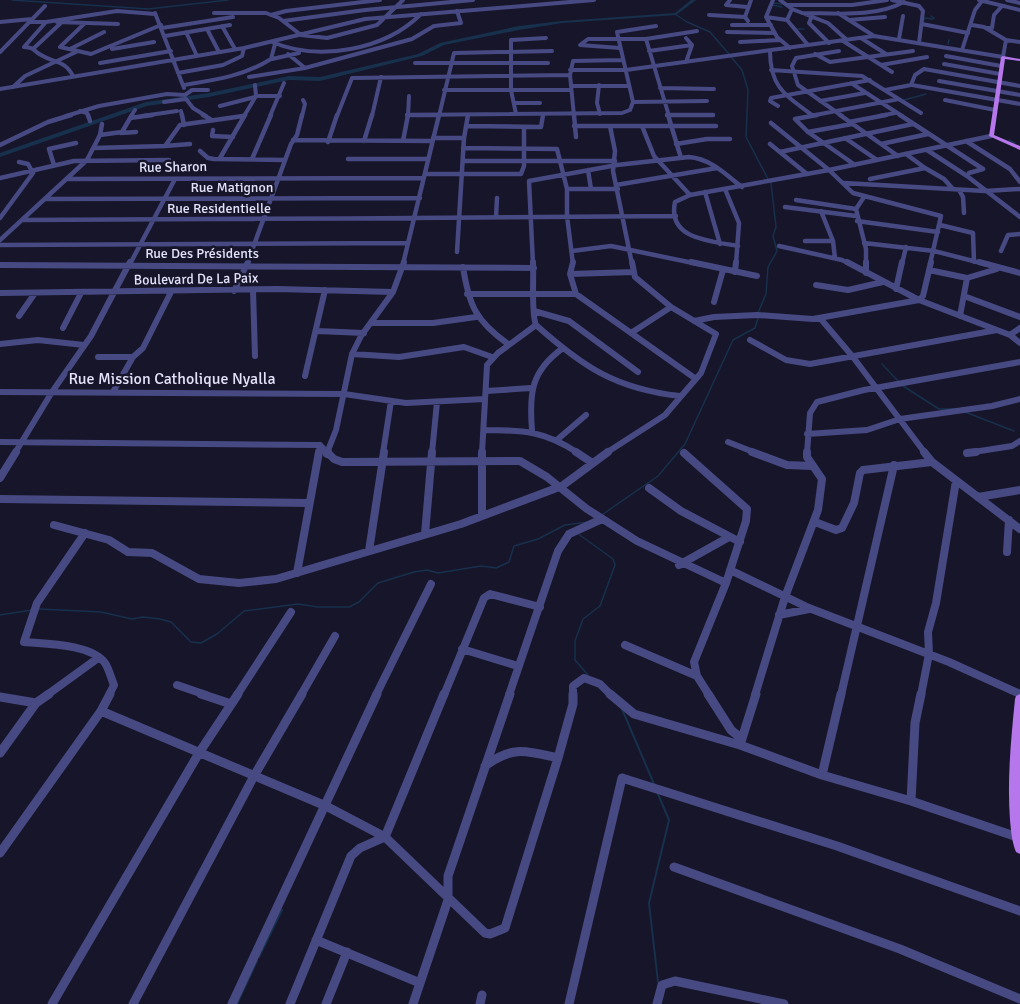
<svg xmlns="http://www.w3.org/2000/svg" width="1020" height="1004" viewBox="0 0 1020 1004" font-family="Signika,sans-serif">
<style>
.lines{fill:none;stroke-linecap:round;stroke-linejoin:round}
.stream-far1{stroke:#17304c;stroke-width:1.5}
.stream{stroke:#17304c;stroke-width:2}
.river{fill:#17304c;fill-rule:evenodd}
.minor-far4{stroke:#474a82;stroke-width:4}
.minor-far3{stroke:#474a82;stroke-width:4.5}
.minor-far2{stroke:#474a82;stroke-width:6}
.minor-far1{stroke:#474a82;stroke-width:8}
.minor{stroke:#474a82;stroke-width:9}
.major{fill:#b677ec;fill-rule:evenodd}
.labels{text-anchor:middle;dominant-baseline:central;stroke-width:5;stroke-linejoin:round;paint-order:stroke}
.far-street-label{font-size:14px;fill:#e2e2fb;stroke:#17152a}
.street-label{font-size:16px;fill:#e2e2fb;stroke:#17152a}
</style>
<rect width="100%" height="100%" fill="#17152a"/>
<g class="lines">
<!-- stream-far1 -->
<path class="stream-far1" d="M12,0L148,9L228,0
M774,3L782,4
M773,5L782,7
M675,14L687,22L710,32L729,54
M931,16L934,18
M924,20V18L933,19
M796,29H804
M948,44L949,40
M732,58L742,70L748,90L746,137L768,179
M904,100L926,94
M1009,140L1015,143
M758,313L766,294L768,267L777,251L773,236L776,227L771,183
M882,364L898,381
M903,386L939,409H955
M965,412L1014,431
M603,514L658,476L685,444L733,340L755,328L758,318
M577,533L613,559L615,565L600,606L583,619L575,641V660L588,675
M39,609L101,612L132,619L143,617L160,619L171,622L191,642L201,643L217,634L244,611L298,604L318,607H349L359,602L378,583L414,572L427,570L438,573L481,566L496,568L509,562L514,546L538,539L565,525L588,522
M0,615L32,610"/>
<!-- stream -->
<path class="stream" d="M622,709L654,784
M658,794L669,820L649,903L658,982
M259,957L282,910
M237,1004L257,961"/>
<!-- river -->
<path class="river" d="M691,0H696L676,15L562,23L519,30L444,45L422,56L320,81L289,80L209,97L147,106L0,157V153L146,102L209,93L289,76L320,77L418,54L440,43L519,26L562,21L675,13Z"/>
<!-- minor-far4 -->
<path class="minor-far4" d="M730,0L726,5L747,7
M773,0L766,17L777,37L790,48
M780,0L792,9L828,23L847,40
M892,0L919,6L923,11L919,43
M979,0L1020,10
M1007,0L1020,3
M787,5H852L887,0
M792,9L787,20L808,45
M155,13L184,88
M214,13H266L279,18L301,35L327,38L377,25L403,0
M802,13C835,13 874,18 904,2
M838,13L874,36
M271,15L286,11L380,0
M709,15L745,17
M812,16L809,23L829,43
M766,17L787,20
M849,20L885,17
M283,21L365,10L473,0
M748,21L745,17L751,0
M0,22L32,19
M30,22H46
M57,22L118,24
M85,23L60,47L91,54L161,25
M922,24L968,33
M732,25H771
M222,26L235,49
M162,28L233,17
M987,28H992L994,15L1002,6
M207,29L219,52
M186,32L197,56
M727,32L775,33
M165,36L230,25
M686,38L692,45L686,62
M861,38L886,54
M646,39L669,116
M899,39L903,16
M1006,40L1020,42
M843,41L892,72
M272,42C319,62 385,50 421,14
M740,42L780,40
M34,48L62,22
M620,48L580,45L588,39H646L697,31
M70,49L104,32
M112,49L154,42
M962,50L975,10L982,1
M649,51L692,45
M770,51C770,87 785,95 812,115
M839,51L796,58L792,66L798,85L842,116
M0,52L45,6
M288,54L305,68
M815,54L830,62L913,51
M946,56L1001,66
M272,59L299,53
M100,63L171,51
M415,63H548
M944,64L1000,74
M881,65L927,57
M570,70H626L874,36L1003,57L1006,40L984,27L972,25
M771,70L862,76L921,113
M178,73L223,65L242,56L244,48
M73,76C65,60 54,63 41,55C32,50 36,48 24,47L46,22L117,11L155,14
M249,77L305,68L412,39L434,26L461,23L457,11
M939,81L1020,95
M851,83L902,116
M184,85C215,80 244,76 271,59L275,44
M599,85L597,103L600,114
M912,85L1020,104
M571,86H629
M13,87L25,76L76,52
M660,88L714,89
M0,89L244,48L365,19L594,0
M444,90H571
M885,90L911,85L915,75L924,69L1020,86
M256,96H280
M945,100L995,110
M820,101L865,93
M164,102L186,99L193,108L206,116
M633,102L707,101
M514,103H540
M220,106L255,97
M778,106L770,101L771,98L870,80
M80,111L87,113L88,116
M181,111L182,116
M516,114L511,90V40L546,38
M407,115L622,113L630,110L633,102L617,32L656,26
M667,115H713
M66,116L99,106L167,94L185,95L192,90H208
M131,116L135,110
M142,116L177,111
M244,116L256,96L255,85
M270,116L284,83
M302,116L305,104L303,100
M337,116L352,78L570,75
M372,116L381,77
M408,116L409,96
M439,116L454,53L552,51
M574,116L570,75L573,61L622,60
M810,116L899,99
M879,116L895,113"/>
<!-- minor-far3 -->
<path class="minor-far3" d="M88,115L90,121
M182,115L184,125
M203,115L210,119
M407,115H439
M574,115L576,137
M667,115H713
M668,115L681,158
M817,115L795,119L808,132L855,165
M840,115L898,156
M900,115L983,169
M130,118L152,115
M849,122L886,115
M771,123L829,170L853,193L941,216L930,264
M467,126L541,127L543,115
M574,126H716
M610,126L615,151L613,171L632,264
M642,126L654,156L690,195
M213,130L212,136L233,137
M808,132L852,124
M121,133L136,132
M100,135L122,132L132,115
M433,138H464
M845,138L877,160
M293,140L432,141
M364,141L372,115
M403,141L408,115
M966,141L1010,169L1020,182
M328,142L337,115
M676,144L707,139H730
M770,144L807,174
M881,144L928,134
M0,145L48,122L71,115
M165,146L190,144
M94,148L165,146L180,125L243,116
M463,148L557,149L567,189V216L573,264
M927,150L967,176L1020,217
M200,151L208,158L214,159L285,160
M780,152L913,124
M220,158L245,115
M252,159L271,115
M348,159H428
M464,161H615
M54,165L49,149L76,143
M925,168L944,179L953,189
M588,170L591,189
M969,173L983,169
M425,174H521L524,166V127
M0,178L74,161L169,160
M68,179L424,178
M870,179L925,168L906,154
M844,183L985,191L1020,189
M616,185L717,168
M567,189H618
M725,189L739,223L736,264
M959,190L963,197L964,213
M705,192L720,244
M864,197L856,209L866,249V264
M45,199L420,198
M796,200L856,209
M785,207L856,216
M821,211L833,241L835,258
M496,217L497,198
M0,218L33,173L28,164L19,162
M23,220C241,220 458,217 676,216
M857,221L938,232
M940,225L973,233L974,262
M0,240L87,160L100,135L102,124
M805,241H833
M864,243L934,251L985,264
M0,245L408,243
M738,246C712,241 667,240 675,202L690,195L829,170L991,136
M779,246L842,260L850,264
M572,251L611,246L698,264
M1001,251L1008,235L1020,234
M457,252L464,138L468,115
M130,264L175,179
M247,264L291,144L297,135L302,115
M403,264L439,115
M533,264L529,181L617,165L689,157C711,159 725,174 742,187
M902,264L906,247"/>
<!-- minor-far2 -->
<path class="minor-far2" d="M533,262C534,278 531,314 536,325C583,367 616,389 680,396
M573,262L570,274L576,294
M691,262L757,276
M847,262L919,300L1010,335L1020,343
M866,262V273
M979,262L1020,273
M0,265L534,268
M463,267C469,306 476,321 508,344
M929,270L967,278
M735,272L736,262
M570,274L634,272
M816,285L848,290L883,282
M896,289L902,262
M253,290L255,356
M234,291L248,262
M0,293L277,289L393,292
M467,294H576L696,379
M964,296L1020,317
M714,302L723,270
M534,311L569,321L638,372
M19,316L35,293
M960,316L967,278L997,269
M820,318L853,357L925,453
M694,321L714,317L757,315L813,319L919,300L923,296L931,262
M372,323H433L476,317
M63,328L81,293
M317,331L364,333
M631,333L671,307
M1010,335L1020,328
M750,340L786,360L810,364L997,330
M0,344L38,340L84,345
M352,354L399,357L464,347L492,357
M98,357H133
M305,376L325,290
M486,391L531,388
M0,392L344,394L406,403L485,399
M113,392L133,357L143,348L171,292
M484,430C523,430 545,431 578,453
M532,430C529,393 531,371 563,348
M807,434L867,430L900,419L992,406L1020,399
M558,439L586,415
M0,442L320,445
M728,442L756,453
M320,445L328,453
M15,453L52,392L91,336L130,262
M319,453L320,445
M327,453L336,430L352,354L361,336L393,292L404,262
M383,453L391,401
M432,453L437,402
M482,453L487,365L498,353L536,325
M606,453L665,415L701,373L716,334L671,307L635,277L632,262
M807,453L810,413L817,402L864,390L1020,362
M967,453L1012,446L1020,441"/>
<!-- minor-far1 -->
<path class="minor-far1" d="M327,452L334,459L342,462L520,461L547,477L587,509L637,541L726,583
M576,452L591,462
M752,452L787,465L812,466
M924,452L932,462L1020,529
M684,453L747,509L746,521L726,583L694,662L697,676L709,695
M967,453L976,452
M327,454L328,452
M0,478L16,452
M649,488L681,511L740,542
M978,497L1020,490
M0,499L309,503
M482,516V452
M815,522L836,530L842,528L854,503L860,473L863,470L932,462
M54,525L109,540L128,552L152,553L199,579L239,583L276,579L461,524L562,486L608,452
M85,533L37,603L24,642C46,644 91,644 105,663C109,669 111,678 114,685L109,695
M425,534L432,452
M369,551L384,452
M1007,552L1009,520
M679,565L729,537
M730,570L809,608L949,662L1020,694
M297,573L319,452
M779,615L809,609
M625,645L697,676
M462,649L518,666
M177,685L206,695
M47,695L98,658
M237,695L291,612
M301,695L335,636
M376,695L431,584
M444,695L484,598L490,594L540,607
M509,695L558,551L569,534L602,519
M573,695V686L584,678L600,684L611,695
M755,695L785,597L818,510L822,479L807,457V452
M841,695L894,465
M921,695L929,654L928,632L936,603L956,481"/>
<!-- minor -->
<path class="minor" d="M201,694L231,704
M610,694L634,714L740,745L822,775L911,801L1020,838
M708,694L731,730L742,739
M0,697L36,703
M101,711L326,806L385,837L485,933L490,934L505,928L558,758L573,704V694
M740,745L756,694
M0,753L36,703L49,694
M485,766C513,745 527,751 558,758
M822,775L841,694
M911,801L915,723L921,694
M0,853L101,711L110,694
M674,867L900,949L1020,999
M316,940L420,983
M52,1004L199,753L238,694
M133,1004L254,776L302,694
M232,1004L377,694
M290,1004L351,856L360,848L385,837L444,694
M326,1004L347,952
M413,1004L448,900V876L510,694
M480,1004L482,995
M569,1004L622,778L837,846L1020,911
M657,1004L662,985L675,981L784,1004"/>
<!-- major -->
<path class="major" d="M1003,56L1020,59V61L1005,59L994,135L1020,146V150L989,136L1001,57Z
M1020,694V854L1016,852C1012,842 1011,831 1010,820C1007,780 1011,739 1015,699L1016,696Z"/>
</g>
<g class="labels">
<!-- far-street labels -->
<g class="far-street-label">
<text transform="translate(173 167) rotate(-1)">Rue Sharon</text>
<text x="232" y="187">Rue Matignon</text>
<text x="219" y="208">Rue Residentielle</text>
<text x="202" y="253">Rue Des Présidents</text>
<text transform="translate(196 279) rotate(-1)">Boulevard De La Paix</text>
</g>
<!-- street labels -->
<g class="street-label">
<text x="172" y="379">Rue Mission Catholique Nyalla</text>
</g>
</g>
</svg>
